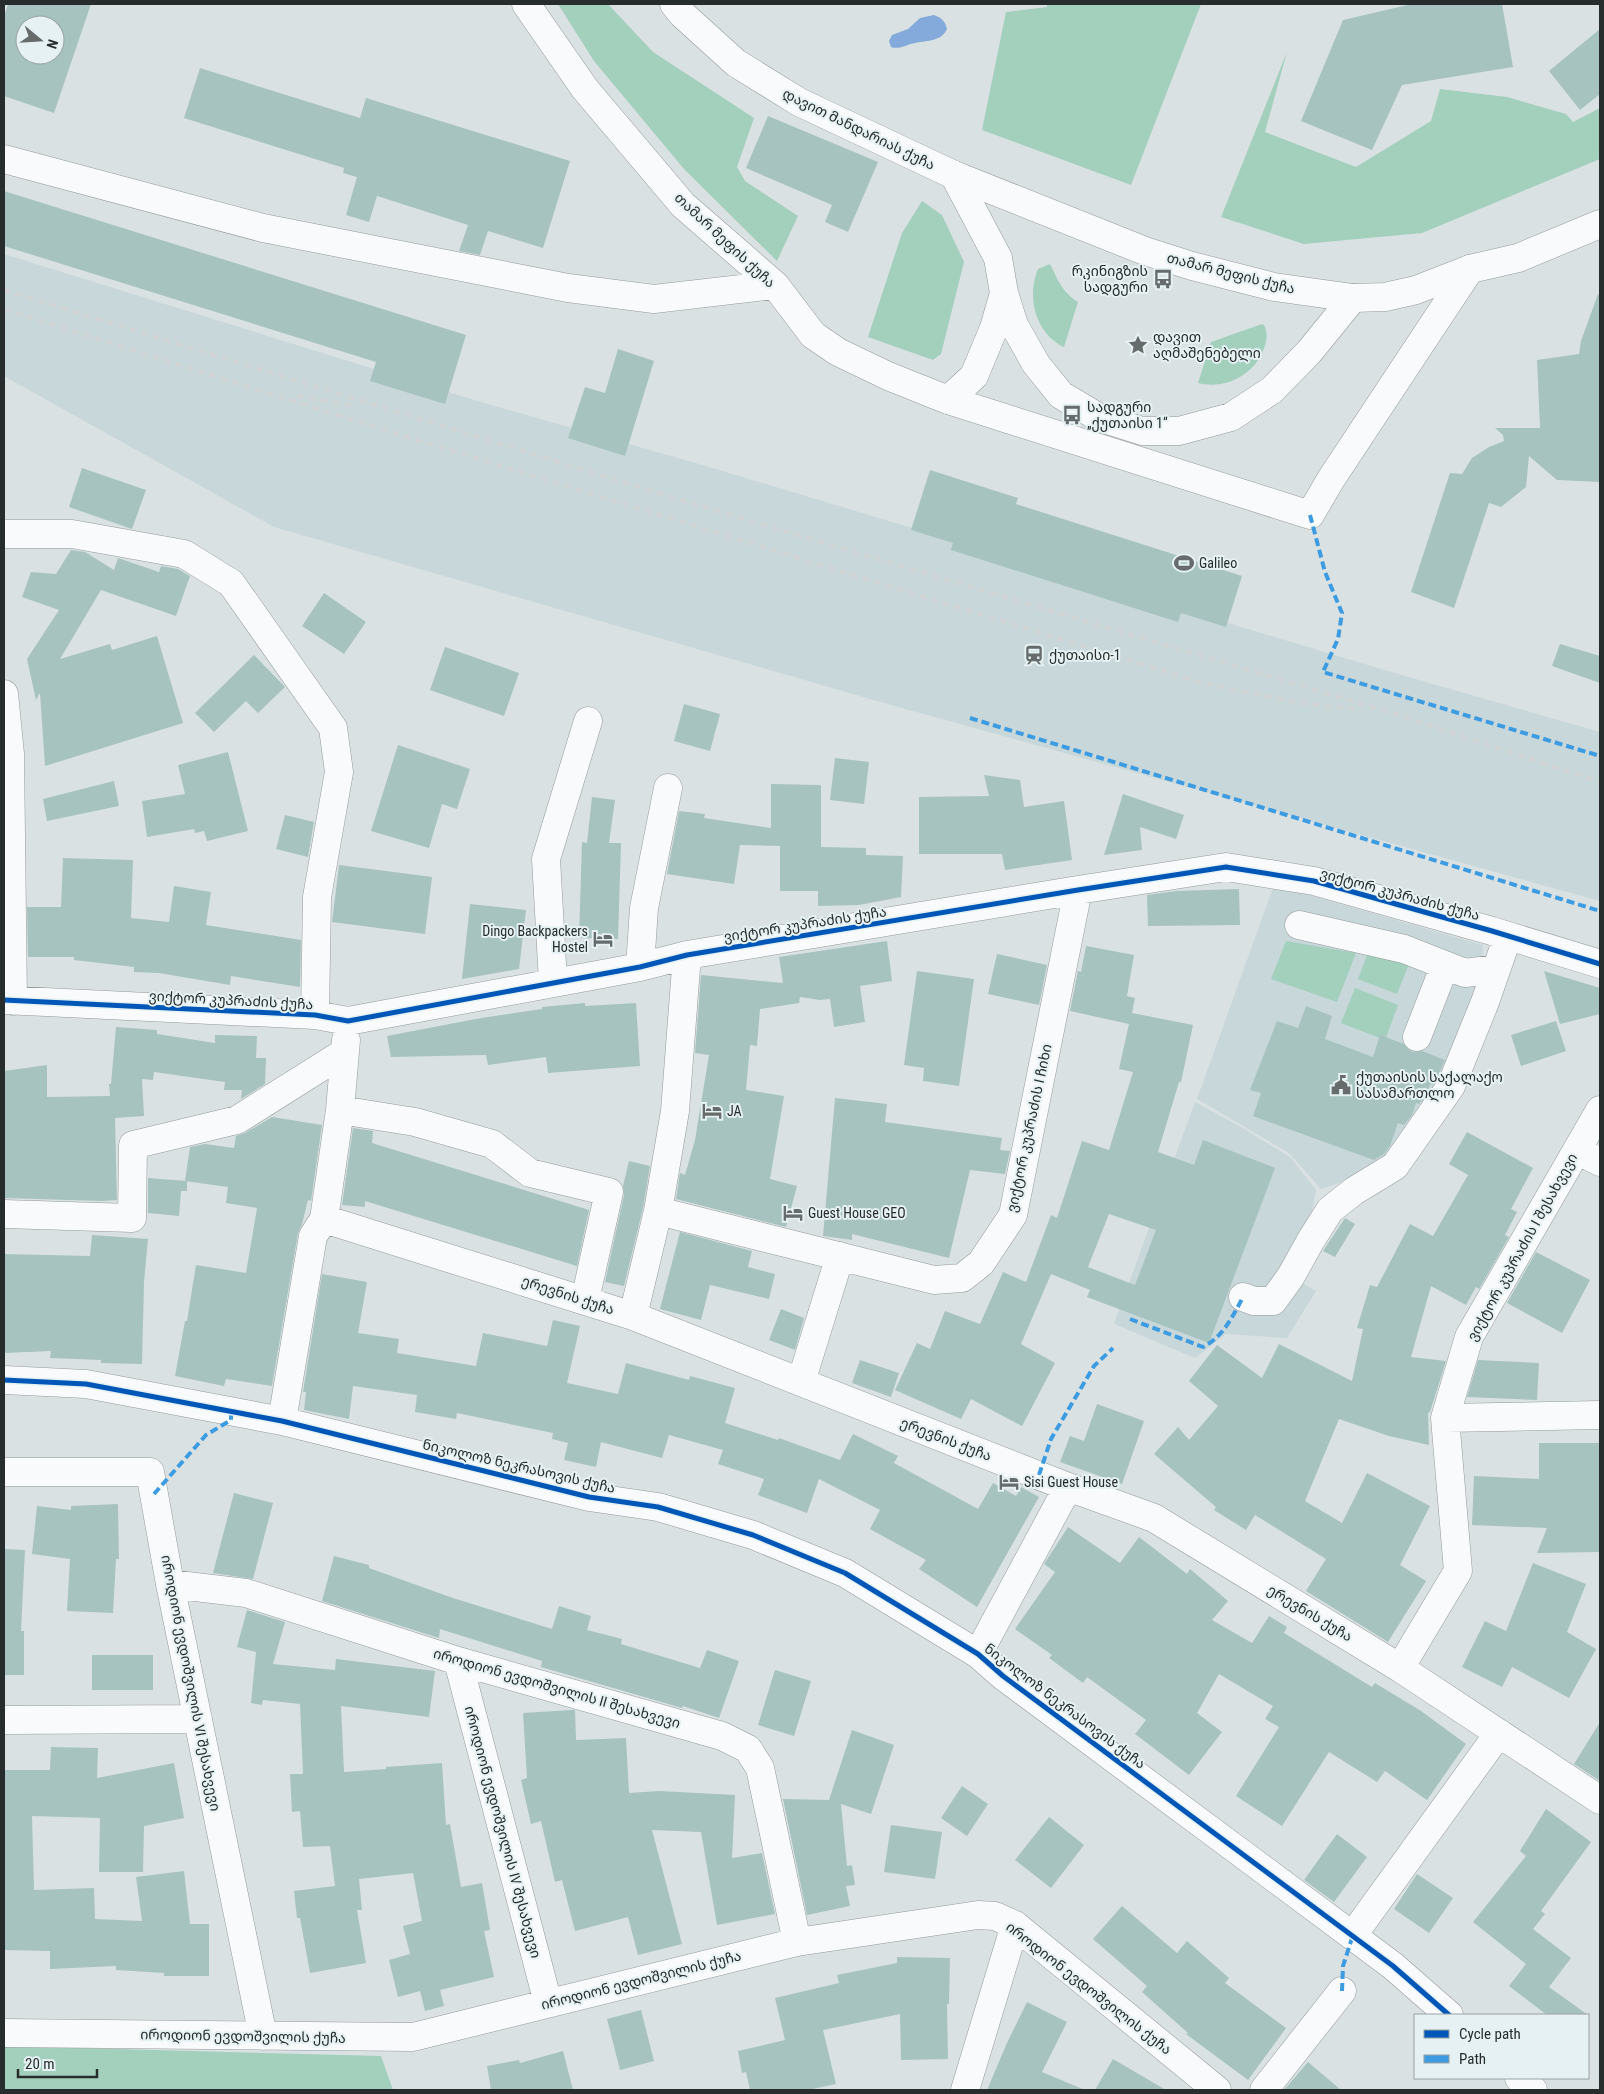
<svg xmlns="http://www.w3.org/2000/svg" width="1604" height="2094" viewBox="0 0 1604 2094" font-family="'Roboto Condensed','Noto Sans Georgian',sans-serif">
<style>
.built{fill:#c8d7da}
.green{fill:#a3cfbd}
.water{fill:#83aada}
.building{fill:#a6c3c0;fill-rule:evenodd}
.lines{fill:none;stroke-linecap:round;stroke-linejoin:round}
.minor-casing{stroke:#949a9a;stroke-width:29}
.major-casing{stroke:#949a9a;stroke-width:29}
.minor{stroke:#f9fafb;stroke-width:28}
.major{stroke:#f9fafb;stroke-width:28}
.rail{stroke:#d1d3d4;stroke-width:4;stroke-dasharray:6 6;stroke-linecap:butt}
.quiet{stroke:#3d9ce1;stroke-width:4;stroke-dasharray:8 4;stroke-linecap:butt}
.cycleway-casing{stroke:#e5f1f3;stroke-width:8}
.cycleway{stroke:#0057b8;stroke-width:5}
.labels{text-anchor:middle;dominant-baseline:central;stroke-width:4;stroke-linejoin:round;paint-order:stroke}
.street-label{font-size:14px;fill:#272c2c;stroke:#e5f1f3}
.poi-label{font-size:14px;fill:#272c2c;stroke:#e5f1f3;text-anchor:start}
</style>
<rect width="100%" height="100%" fill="#dae1e2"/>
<!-- built -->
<path class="built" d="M4,254L474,400L706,466L1381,669L1600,732V901L891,705L274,527L4,376Z
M1274,885L1483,945L1481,989L1442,1091L1382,1169L1321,1189L1289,1153L1197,1099Z
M1195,1102L1241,1127L1290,1157L1316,1190L1310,1222L1291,1276L1316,1291L1287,1338L1226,1334L1195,1358L1114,1324Z"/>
<!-- green -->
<path class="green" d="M558,4H608L653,52L754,118L737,167L745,181L798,216L777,261L684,169L594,61Z
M1047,4H1201L1131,185L982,130L1006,12L1047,7Z
M1287,52L1265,132L1356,167L1431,121L1440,89L1507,97L1566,114L1573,122L1600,108V159L1422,233L1304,244L1221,217Z
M922,201L942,215L964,262L941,354L933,360L868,337L902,233Z
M1050,264C1058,280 1062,292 1078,302L1064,347C1036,334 1026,297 1038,269Z
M1262,324L1264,325C1268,333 1267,340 1264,348C1255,375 1225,390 1198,383L1211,342Z
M1286,941L1356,953L1337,1002L1271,979Z
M1367,955L1409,964L1397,994L1358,979Z
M1355,988L1398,1005L1385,1040L1341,1023Z
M4,2046L381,2056L393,2090H4Z"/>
<!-- water -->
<path class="water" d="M934,15C942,18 945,21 947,29C941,42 928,40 915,43C907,44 900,50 891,47L889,41L892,35L908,29L920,18Z"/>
<!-- building -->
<path class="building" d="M8,4H91L54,113L4,96V17ZM25,25H55V55H25Z
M1412,4H1502L1513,67L1402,85L1372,150L1301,121L1343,20Z
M1600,29V94L1580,110L1549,71Z
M200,68L360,118L366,98L570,161L543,248L488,231L480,255L459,251L468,225L377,196L369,222L346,215L357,177L343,173L344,168L184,118Z
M768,116L878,162L848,232L825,222L832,205L746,168Z
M4,191L466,335L445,404L370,381L376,362L4,246Z
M1598,294L1600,295V482L1557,480L1529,456L1526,487L1501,507L1489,503L1454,608L1411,592L1450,473L1462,474L1472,458L1489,447L1504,441L1503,435L1495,428H1540L1537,360L1579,354L1581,341Z
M618,349L654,361L625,456L568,438L585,387L605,393Z
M82,468L146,490L132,529L69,507Z
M930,470L1018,498L1016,504L1242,576L1226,627L1181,613L1178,622L951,550L953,543L911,530Z
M71,550L85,552L114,570L118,558L159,572L161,566L178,569L190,576L176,616L101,590L60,659L110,644L112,650L157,636L183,723L45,766L40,693L36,700L27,659L59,610L22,597L31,572L56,574Z
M324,593L366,622L344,654L302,626Z
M1560,644L1600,656V683L1552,666Z
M445,647L519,673L504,716L430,690Z
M254,655L285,687L258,713L246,701L214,732L195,713Z
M684,704L720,714L710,751L674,741Z
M398,745L470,769L457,809L442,804L429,848L371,831Z
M228,752L248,831L207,841L204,831L195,833L194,829L147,837L142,801L185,794L178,765Z
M835,758L869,762L864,804L830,800Z
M984,775L1020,780L1024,807L1064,801L1072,860L1005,870L1002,854H919V797L989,796Z
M114,781L119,806L47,821L43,799Z
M771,784L821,785V847L866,848V855L903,856L901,897L859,905L818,906V891H780V846L740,845L734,884L667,874L679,811L705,814L704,818L771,828Z
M1123,794L1184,815L1176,839L1140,827L1142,850L1104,855Z
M592,797L615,800L609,843H621L618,939L579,938L582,842L587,843Z
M285,815L314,822L308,857L276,849Z
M63,858L133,860L131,918L169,922L174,886L211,892L206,925L301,940L300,987L231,976L230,985L159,973L134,972V967L74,960V957H28L27,907H61Z
M339,865L432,877L425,934L332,922Z
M1239,889L1240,925L1148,926L1147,895L1176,891Z
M470,904L526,910L519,969L462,979Z
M887,941L892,981L860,986L865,1022L834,1027L830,999L820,1000L800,997L799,1003L760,1009L757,1046L750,1045L746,1090L784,1096L770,1179L797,1186L786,1227L676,1199L680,1173L685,1175L695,1140L709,1055L695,1053L701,975L783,983L779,957Z
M1086,946L1134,955L1127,996L1135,998L1132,1013L1193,1025L1181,1082H1179L1158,1152L1194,1165L1203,1140L1275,1168L1209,1343L1087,1297L1090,1290L1051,1274L1021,1344L1055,1363L1022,1426L971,1399L961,1419L895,1390L917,1343L930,1349L945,1311L980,1324L1003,1272L1026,1282L1051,1215L1057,1218L1082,1141L1109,1150L1133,1072L1119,1069L1129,1024L1070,1011L1078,971L1081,972ZM1109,1214L1156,1230L1135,1285L1088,1267Z
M997,954L1047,965L1039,1005L988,994Z
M917,971L974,979L959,1086L923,1081L924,1068L904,1065Z
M1544,971L1600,988V1014L1560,1024Z
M585,1003V1006L636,1003L640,1066L548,1073L546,1057L488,1065L486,1055L391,1057L387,1036L481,1018L542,1009V1007Z
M1306,1006L1332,1016L1325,1039L1373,1057L1380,1035L1404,1044L1412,1052L1422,1051L1445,1060L1437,1078L1433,1085L1430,1084L1427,1093L1419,1104L1416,1103L1412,1115L1404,1125L1398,1123L1390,1146L1384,1154L1374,1160L1253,1116L1261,1093L1250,1090L1277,1021L1298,1028Z
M1556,1021L1566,1051L1521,1066L1511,1035Z
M116,1027L157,1030V1034L215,1043V1035L257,1036L256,1058H266L265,1084L241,1099L242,1090H224L225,1082L154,1072L153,1080L142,1079L144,1116L115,1118L117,1200L102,1201L4,1198V1071L47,1065V1097L110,1096L109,1084H111Z
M835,1098L887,1104L885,1122L1002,1138L1000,1150L1010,1151L1005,1174L970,1170L949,1258L852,1234V1240L823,1236Z
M272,1117L322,1125L311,1201L308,1200L302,1224L298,1233L272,1386L226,1379L224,1386L175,1376L185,1321H187L196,1265L246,1273L257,1208L226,1203L228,1187L185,1181L190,1147L205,1144L234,1148L236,1136L245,1133Z
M353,1128L373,1131L372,1143L589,1210L577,1266L365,1201V1207L342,1205Z
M1467,1132L1533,1168L1511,1209L1517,1212L1505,1235L1509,1237L1479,1289L1476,1287L1466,1305L1431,1286L1411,1357L1446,1361L1430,1412L1428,1413L1429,1445L1389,1436L1339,1419L1305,1501L1342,1523L1367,1473L1430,1506L1400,1565L1426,1581L1388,1642L1306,1591L1326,1559L1255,1515L1246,1530L1214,1510L1216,1507L1154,1454L1178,1427L1189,1440L1218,1406L1189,1381L1217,1345L1262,1378L1279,1344L1352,1381L1363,1329L1357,1328L1370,1285L1377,1287L1410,1224L1433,1236L1468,1175L1449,1164Z
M629,1161L650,1166L643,1208L624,1286L605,1282L624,1195L623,1186Z
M148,1178L187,1181V1191H181L179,1216L148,1213Z
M1345,1218L1355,1224L1335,1257L1323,1251Z
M680,1232L752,1251L748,1267L775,1274L769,1299L710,1285L701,1320L660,1309Z
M92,1235L148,1239L144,1282L142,1364L101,1363V1360L50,1358L51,1351L4,1353V1254L90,1256Z
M1536,1252L1590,1280L1562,1333L1507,1303Z
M322,1274L367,1282L358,1333L399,1339L397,1353L476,1366L483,1333L547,1346L553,1320L580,1326L567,1383L618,1394L626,1363L689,1380L690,1376L735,1388L725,1423L778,1440L779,1438L840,1460L853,1434L898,1456L894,1463L978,1509L993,1483L1016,1496L1021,1487L1039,1497L977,1607L919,1569L926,1560L870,1529L880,1510L819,1479L807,1513L758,1495L764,1479L718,1464L723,1450L669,1435L662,1458L601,1442L596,1467L564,1460L568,1443L552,1439L553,1433L457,1413L456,1419L415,1412L417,1395L353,1386L349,1419L304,1410L306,1392H303Z
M781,1309L804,1318L795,1350L769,1340Z
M860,1360L899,1373L891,1397L852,1383Z
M1478,1360L1539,1363L1537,1400L1467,1397Z
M1097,1404L1144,1421L1122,1484L1060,1462L1070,1436L1084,1441Z
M1539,1443H1600V1552L1537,1553L1547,1528L1472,1525L1474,1476L1539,1479Z
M234,1493L273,1503L253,1579L213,1573Z
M118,1504L119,1559H116L113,1613L67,1611L70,1559L32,1554L37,1506L71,1510V1506Z
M1068,1527L1120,1563L1139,1537L1187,1574L1190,1569L1228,1601L1212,1620L1252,1643L1269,1616L1287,1627L1284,1633L1372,1687L1375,1683L1421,1711L1466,1744L1427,1800L1385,1771L1377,1782L1329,1752L1282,1826L1236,1796L1279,1727L1265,1719L1273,1706L1219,1674L1197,1713L1222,1732L1189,1775L1135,1734L1146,1720L1087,1677L1083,1683L1049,1658L1052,1655L1015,1629L1055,1572L1044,1564Z
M4,1549L25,1550L21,1631H24V1675H4Z
M334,1556L369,1565V1568L453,1598L552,1629L559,1606L591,1616L587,1630L622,1639L621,1644L700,1668L707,1650L739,1661L719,1718L683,1706L682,1708L541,1667L542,1661L440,1629L439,1638L322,1601Z
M1533,1563L1586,1584L1567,1632L1596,1649L1569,1698L1512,1667L1502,1687L1462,1667L1485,1621L1506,1631Z
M247,1610L285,1622L273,1664L335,1670L336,1659L435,1671L429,1717L341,1706L344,1772L386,1769V1767L442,1763L446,1825L450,1824L461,1887L482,1883L490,1930L484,1931L494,1977L440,1990L444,2006L425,2011L420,1991L398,1997L389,1960L410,1954L403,1926L422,1921L413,1873L359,1879L362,1910H357L366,1963L310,1973L300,1918H297L294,1891L335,1886L330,1846L303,1847L300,1811L292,1812L290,1774H303L300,1704L263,1700L262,1705L251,1703L256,1652L237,1647Z
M92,1655H153V1690H92Z
M775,1670L811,1681L794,1736L758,1725Z
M572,1710H575L576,1740L626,1738L629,1793L659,1791L735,1795L732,1858L762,1853L775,1914L717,1925L701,1832L652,1830L682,1944L638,1955L628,1917L575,1931L562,1880L555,1882L541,1821L531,1824L521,1780L527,1778L523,1713Z
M1600,1722V1781L1574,1764Z
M852,1730L894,1745L871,1814L841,1804L847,1866L852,1865L855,1885L846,1886L850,1906L807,1915L783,1799L829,1800Z
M51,1747L98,1748L97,1778L174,1763L184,1818L144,1826L143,1872H99L100,1818L32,1816L34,1890L94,1888L95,1919L142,1921L136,1877L184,1871L190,1924H209V1976H164V1973L116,1970V1966L50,1969V1951L4,1950V1770H50Z
M962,1786L988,1804L967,1836L941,1818Z
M1546,1809L1591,1842L1541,1911L1545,1914L1533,1929L1571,1958L1549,1987L1588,2015H1547L1509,1986L1526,1964L1473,1922L1526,1856L1520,1851Z
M1049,1817L1084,1845L1051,1888L1015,1860Z
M891,1825L942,1832L935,1879L884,1872Z
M1337,1834L1367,1857L1334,1902L1304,1880Z
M1417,1874L1453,1898L1429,1933L1394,1909Z
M1122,1906L1177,1953L1187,1941L1229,1978L1225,1983L1286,2028L1248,2080L1186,2034L1188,2033L1142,1992L1147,1986L1093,1939Z
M897,1957L950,1958L949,2004H947L948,2059L901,2060L900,2014L823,2030L836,2084L808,2090H750L746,2072L742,2073L738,2051L785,2040L775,1998L839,1983L837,1975L897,1963Z
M1027,2002L1067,2022L1042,2072L1085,2090H987L1007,2043Z
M641,2010L654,2061L620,2070L607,2019Z
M563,2051L573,2090H491L487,2066L519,2060L520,2063Z
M1113,2059L1166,2090H1095Z
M1308,2062L1341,2090H1284Z"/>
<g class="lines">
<defs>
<path id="minor" d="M526,4L585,89L683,205L775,285L813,335L838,352L888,376L948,400L1310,515L1331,479L1470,269
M4,159L263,228L568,288L654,299L775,285
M954,175L998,258L1004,293L1014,325L1036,364L1061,395L1098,417L1142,431H1179L1231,417L1272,390L1309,352L1353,298
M948,400L974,376L994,328L1004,293
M4,534H72L184,554L231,583L333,728L339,772L317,897L315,1015
M4,694L10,754L13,1001
M1299,925L1404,949L1465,973L1496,969
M640,967L644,908L668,788
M553,982L546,859L588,721
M4,1000L315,1015L348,1021L640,967L687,955L1078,890L1226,867L1314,881L1492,931L1600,964
M1417,1037L1445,965
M340,1110L415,1122L492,1144L530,1173L609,1192L585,1300
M1577,1150L1600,1162
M658,1211L934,1280L962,1278L981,1263L1013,1215L1078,890
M4,1214L132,1218L133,1145L237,1120L345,1052
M324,1219L633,1316L1068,1487L1154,1518L1400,1668L1600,1800
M1243,1297L1254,1301H1273L1291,1276L1311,1240L1330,1210L1354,1191L1395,1166L1451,1086L1485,1002L1508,936
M633,1316L658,1211L675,1111L687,955
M4,1380L86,1384L282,1421L589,1497L658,1507L753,1535L845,1573L978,1654L1003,1676L1393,1966L1449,2015
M801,1382L840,1256
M1445,1418L1469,1337L1600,1110
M282,1421L313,1236L324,1219L340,1110L346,1040
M4,1472H150L170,1584L263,2036
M170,1584L246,1593L458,1661L722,1736L748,1749L760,1768L797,1942
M978,1654L1068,1487
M458,1661L548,2003
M1400,1668L1458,1571L1445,1418L1600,1415
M4,1720L198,1719
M1353,1935L1499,1733
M4,2033L413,2037L797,1942L978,1915L995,1916L1015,1925L1217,2090
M1519,2078L1533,2090
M965,2090L1015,1925
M1264,2090L1342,1991"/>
<path id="major" d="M674,4L682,14L736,63L799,102L954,175L1145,251L1192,266L1274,287L1353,298L1385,297L1416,290L1470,269L1518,258L1600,224"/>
</defs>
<!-- minor casing -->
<use href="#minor" class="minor-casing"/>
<!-- major casing -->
<use href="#major" class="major-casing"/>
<!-- minor -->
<use href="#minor" class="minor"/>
<!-- major -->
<use href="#major" class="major"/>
<!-- rail -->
<path class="rail" d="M4,290L675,498L1408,718L1600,782
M4,309L359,422L1203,683L1301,703L1357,709
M298,396L357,406"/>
<!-- quiet -->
<path class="quiet" d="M1310,515L1325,572L1342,613L1338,639L1323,672L1600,756
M970,718L1600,911
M1130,1319L1203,1347C1223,1337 1233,1316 1243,1297
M1039,1475L1051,1439L1094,1366L1113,1348
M154,1494L206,1435L231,1420V1412
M1342,1991L1343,1966L1353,1935"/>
<defs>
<path id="cycleway" d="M4,1000L315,1015L348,1021L640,967L687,955L1078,890L1226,867L1314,881L1492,931L1600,964
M4,1380L86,1384L282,1421L589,1497L658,1507L753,1535L845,1573L978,1654L1003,1676L1393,1966L1449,2015"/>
</defs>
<!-- cycleway casing -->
<use href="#cycleway" class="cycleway-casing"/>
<!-- cycleway -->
<use href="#cycleway" class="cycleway"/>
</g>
<!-- icons -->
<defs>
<symbol id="bus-bare" viewBox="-9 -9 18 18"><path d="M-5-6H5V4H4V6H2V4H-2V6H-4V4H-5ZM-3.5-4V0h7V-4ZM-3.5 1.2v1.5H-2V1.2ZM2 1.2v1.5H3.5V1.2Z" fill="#666b6c" stroke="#e5f1f3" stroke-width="2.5" paint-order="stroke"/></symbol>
<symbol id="sight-bare" viewBox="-9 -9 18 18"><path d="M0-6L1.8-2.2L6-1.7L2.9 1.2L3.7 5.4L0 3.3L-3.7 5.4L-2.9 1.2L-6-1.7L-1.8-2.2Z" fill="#666b6c" stroke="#e5f1f3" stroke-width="2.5" paint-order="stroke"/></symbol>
<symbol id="stadium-bare" viewBox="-9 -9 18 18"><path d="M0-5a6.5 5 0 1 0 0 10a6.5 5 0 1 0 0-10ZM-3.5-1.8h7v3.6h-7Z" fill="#666b6c" stroke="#e5f1f3" stroke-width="2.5" paint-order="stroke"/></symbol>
<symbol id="station-bare" viewBox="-9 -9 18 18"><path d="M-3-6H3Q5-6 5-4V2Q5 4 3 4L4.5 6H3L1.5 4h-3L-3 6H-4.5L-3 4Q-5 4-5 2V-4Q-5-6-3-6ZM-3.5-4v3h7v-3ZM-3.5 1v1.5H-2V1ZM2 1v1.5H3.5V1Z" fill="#666b6c" stroke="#e5f1f3" stroke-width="2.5" paint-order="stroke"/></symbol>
<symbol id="hotel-bare" viewBox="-9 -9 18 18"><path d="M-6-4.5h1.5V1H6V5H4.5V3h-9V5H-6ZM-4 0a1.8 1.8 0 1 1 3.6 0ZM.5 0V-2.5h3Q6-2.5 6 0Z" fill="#666b6c" stroke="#e5f1f3" stroke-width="2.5" paint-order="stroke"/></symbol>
<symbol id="civic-bare" viewBox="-9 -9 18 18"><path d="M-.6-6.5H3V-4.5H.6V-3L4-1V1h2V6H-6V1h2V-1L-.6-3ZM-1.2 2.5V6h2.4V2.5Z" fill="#666b6c" stroke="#e5f1f3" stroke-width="2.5" paint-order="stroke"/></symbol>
</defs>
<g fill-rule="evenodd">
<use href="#bus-bare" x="1149" y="265" width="28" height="28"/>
<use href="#sight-bare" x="1124" y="331" width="28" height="28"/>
<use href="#bus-bare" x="1058" y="401" width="28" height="28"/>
<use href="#stadium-bare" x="1170" y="549" width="28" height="28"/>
<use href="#station-bare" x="1020" y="641" width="28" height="28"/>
<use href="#hotel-bare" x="589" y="925" width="28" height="28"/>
<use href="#civic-bare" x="1327" y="1071" width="28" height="28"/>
<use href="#hotel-bare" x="698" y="1097" width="28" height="28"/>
<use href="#hotel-bare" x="779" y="1199" width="28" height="28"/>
<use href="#hotel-bare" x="995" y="1468" width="28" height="28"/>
</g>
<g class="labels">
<!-- street labels -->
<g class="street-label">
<text transform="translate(859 129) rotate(26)">დავით მანდარიას ქუჩა</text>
<text transform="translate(725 240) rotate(43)">თამარ მეფის ქუჩა</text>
<text transform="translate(1231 273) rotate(14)">თამარ მეფის ქუჩა</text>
<text transform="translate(1400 894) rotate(15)">ვიქტორ კუპრაძის ქუჩა</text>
<text transform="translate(805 924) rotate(-9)">ვიქტორ კუპრაძის ქუჩა</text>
<text transform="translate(231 1000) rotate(3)">ვიქტორ კუპრაძის ქუჩა</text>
<text transform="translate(1029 1128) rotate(-78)">ვიქტორ კუპრაძის I ჩიხი</text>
<text transform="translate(1522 1247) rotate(-61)">ვიქტორ კუპრაძის I შესახვევი</text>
<text transform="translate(568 1295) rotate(18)">ერევნის ქუჩა</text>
<text transform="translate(946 1439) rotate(21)">ერევნის ქუჩა</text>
<text transform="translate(519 1466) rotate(13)">ნიკოლოზ ნეკრასოვის ქუჩა</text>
<text transform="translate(1310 1613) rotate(31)">ერევნის ქუჩა</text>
<text transform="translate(191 1683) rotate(79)">იროდიონ ევდოშვილის VI შესახვევი</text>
<text transform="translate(557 1688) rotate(16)">იროდიონ ევდოშვილის II შესახვევი</text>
<text transform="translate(1065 1706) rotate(37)">ნიკოლოზ ნეკრასოვის ქუჩა</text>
<text transform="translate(503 1832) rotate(75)">იროდიონ ევდოშვილის IV შესახვევი</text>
<text transform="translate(641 1980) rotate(-14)">იროდიონ ევდოშვილის ქუჩა</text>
<text transform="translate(1089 1988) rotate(38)">იროდიონ ევდოშვილის ქუჩა</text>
<text transform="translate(243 2036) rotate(1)">იროდიონ ევდოშვილის ქუჩა</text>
</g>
<!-- poi labels -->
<g class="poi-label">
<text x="1148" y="271" text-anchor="end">რკინიგზის<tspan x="1148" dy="16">სადგური</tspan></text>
<text x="1153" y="337">დავით<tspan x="1153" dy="16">აღმაშენებელი</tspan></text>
<text x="1087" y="407">სადგური<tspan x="1087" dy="16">„ქუთაისი 1“</tspan></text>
<text x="1199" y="563">Galileo</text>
<text x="1049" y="655">ქუთაისი-1</text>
<text x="588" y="931" text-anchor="end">Dingo Backpackers<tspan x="588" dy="16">Hostel</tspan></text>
<text x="1356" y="1077">ქუთაისის საქალაქო<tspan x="1356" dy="16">სასამართლო</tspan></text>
<text x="727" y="1111">JA</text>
<text x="808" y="1213">Guest House GEO</text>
<text x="1024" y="1482">Sisi Guest House</text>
</g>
</g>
<!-- border -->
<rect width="1604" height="2094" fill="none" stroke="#272c2c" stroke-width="10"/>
<!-- legend -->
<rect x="1414" y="2014" width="175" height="65" fill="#e5f1f3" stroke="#99a2a3"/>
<rect x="1424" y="2030" width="25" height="8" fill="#0057b8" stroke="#99a2a3"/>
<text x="1459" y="2039" font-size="15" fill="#272c2c">Cycle path</text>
<rect x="1424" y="2055" width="25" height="8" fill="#3d9ce1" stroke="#99a2a3"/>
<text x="1459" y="2064" font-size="15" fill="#272c2c">Path</text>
<!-- north arrow -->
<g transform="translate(40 40) rotate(108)"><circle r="24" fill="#e5f1f3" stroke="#99a2a3"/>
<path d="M0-4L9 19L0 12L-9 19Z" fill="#666b6c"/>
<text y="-8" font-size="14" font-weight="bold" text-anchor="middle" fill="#272c2c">N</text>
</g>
<!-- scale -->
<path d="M18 2069v8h79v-8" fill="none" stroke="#272c2c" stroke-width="2.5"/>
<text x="25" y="2069" font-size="15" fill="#272c2c" stroke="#e5f1f3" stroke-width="4" paint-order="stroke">20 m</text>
</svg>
